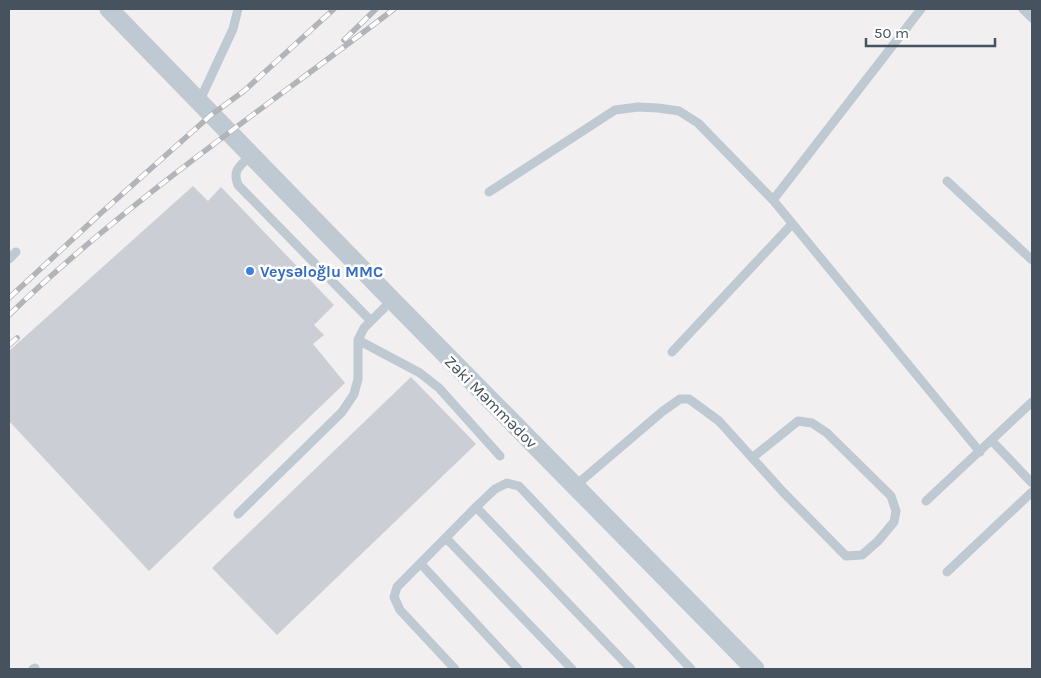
<svg xmlns="http://www.w3.org/2000/svg" width="1041" height="678" viewBox="0 0 1041 678" font-family="Karla,sans-serif">
<style>
.building{fill:#cbced4}
.lines{fill:none;stroke-linecap:round;stroke-linejoin:round}
.service{stroke:#bfc9d1;stroke-width:9}
.minor{stroke:#bfc9d1;stroke-width:19}
.rail-casing{stroke:#b1b4b9;stroke-width:5.5}
.rail{stroke:#fff;stroke-width:4;stroke-dasharray:11;stroke-linecap:butt}
.shop-dot{fill:#3f7fe0;stroke:#fff;stroke-width:2}
.labels{text-anchor:middle;dominant-baseline:central;stroke-width:5;stroke-linejoin:round;paint-order:stroke}
.shop-label{font-size:16px;font-weight:bold;fill:#366cbe;stroke:#fff;text-anchor:start}
.street-label{font-size:16px;fill:#46525d;stroke:#fff}
</style>
<rect width="100%" height="100%" fill="#f1efef"/>
<!-- building -->
<path class="building" d="M193,186L208,201L221,187L334,305L314,325L324,335L313,344L345,383L149,571L9,421V351Z
M411,377L476,444L277,635L212,568Z"/>
<g class="lines">
<!-- service -->
<path class="service" d="M1023,9L1032,18
M199,102L233,29L238,9
M251,155C240,166 232,170 238,185L371,321
M947,181L1032,260
M489,192L615,110L638,107L658,108L679,111L698,123L773,200L980,452
M773,200L921,9
M9,259L16,252
M358,340L420,373L439,388L500,456
M672,352L792,224
M992,441L1032,483
M575,486L663,411L680,399H689L719,421L783,492L846,556L862,555L878,541L894,522L896,511L891,496L827,433L812,423L798,421L752,458
M926,501L1032,402
M476,507L631,669
M238,514L342,412L354,394L358,379V340L364,328L392,300
M446,538L572,669
M421,564L518,669
M947,572L1032,492
M33,669L35,668
M455,669L400,610L394,597L397,587L476,507L495,489L507,483L519,486L691,669"/>
<!-- minor -->
<path class="minor" d="M109,9L392,300L755,669"/>
<defs>
<path id="rail" d="M344,40L376,9
M9,298L101,213L211,115L244,91L334,9
M9,315C127,201 264,109 394,9
M9,345L17,338"/>
</defs>
<!-- rail casing -->
<use href="#rail" class="rail-casing"/>
<!-- rail -->
<use href="#rail" class="rail"/>
</g>
<!-- markers -->
<circle class="shop-dot" cx="250" cy="271" r="5"/>
<g class="labels">
<!-- shop labels -->
<g class="shop-label">
<text x="260" y="271">Veysəloğlu MMC</text>
</g>
<!-- street labels -->
<g class="street-label">
<text transform="translate(491 402) rotate(45)">Zəki Məmmədov</text>
</g>
</g>
<!-- border -->
<rect width="1041" height="678" fill="none" stroke="#46525d" stroke-width="20"/>
<!-- scale -->
<path d="M866 38v8h129v-8" fill="none" stroke="#46525d" stroke-width="2.5"/>
<text x="874" y="38" font-size="15" fill="#46525d" stroke="#ffffff" stroke-width="4" paint-order="stroke">50 m</text>
</svg>
